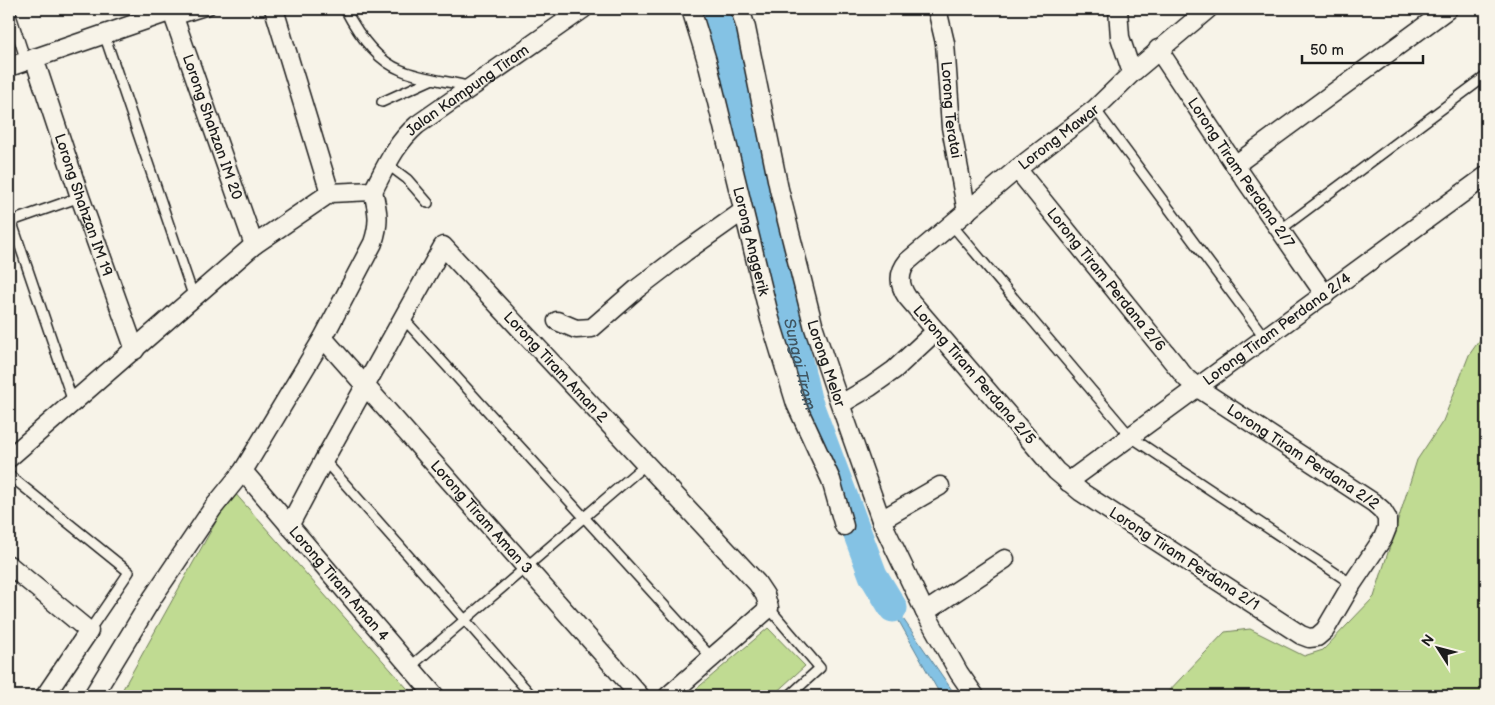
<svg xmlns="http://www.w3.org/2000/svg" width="1495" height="705" viewBox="0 0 1495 705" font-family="'Balsamiq Sans',sans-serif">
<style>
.green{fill:#c0db92;stroke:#6e7c57}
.water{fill:#84c2e4;stroke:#5a8094}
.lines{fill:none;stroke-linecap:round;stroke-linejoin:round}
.river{stroke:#84c2e4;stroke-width:29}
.lane-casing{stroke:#1c1c1c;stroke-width:12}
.street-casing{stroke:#1c1c1c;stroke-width:21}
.lane{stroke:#f7f3e8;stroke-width:9}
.street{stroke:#f7f3e8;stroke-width:18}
.labels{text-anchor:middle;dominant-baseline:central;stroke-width:5;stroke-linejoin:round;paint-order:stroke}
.street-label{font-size:15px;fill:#1c1c1c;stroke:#f7f3e8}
.water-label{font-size:16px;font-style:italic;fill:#405662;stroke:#f7f3e8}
</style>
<rect width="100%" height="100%" fill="#f7f3e8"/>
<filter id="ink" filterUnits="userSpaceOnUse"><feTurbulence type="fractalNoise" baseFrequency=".02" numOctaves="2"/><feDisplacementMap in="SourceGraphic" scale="10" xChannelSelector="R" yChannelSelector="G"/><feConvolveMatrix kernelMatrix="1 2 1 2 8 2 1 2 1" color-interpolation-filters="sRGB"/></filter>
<g filter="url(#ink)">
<!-- green -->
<path class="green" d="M1486,331V696H1164L1225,632L1250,629L1304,656L1323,650L1374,597L1417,460L1443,421L1469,355Z
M233,491L414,696H119Z
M768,628L805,666L772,696H688Z"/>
<!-- water -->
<path class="water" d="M873,575L956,696H941Z"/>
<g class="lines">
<!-- river -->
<path class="river" id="s1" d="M716,9L719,16L807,399L873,575L893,608"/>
<defs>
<path id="lane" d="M9,9L26,61
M345,9C357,32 375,60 401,70C422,79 448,81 471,87
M175,20L210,9
M104,34L194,298
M382,102L433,79
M1095,109L1265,338
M387,164L407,179L428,203
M9,214L73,402
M9,222L80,197
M951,224L1131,437L1352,584
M1280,230L1486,76
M403,318L712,658
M324,460L532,696
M9,475L129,572L89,631
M769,608L820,668L789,696
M410,667L646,464"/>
<g id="street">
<path id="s2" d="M171,9L254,245"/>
<path d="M274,9L330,193"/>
<path id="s3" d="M691,9L707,61L770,319L796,404L831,480L844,526"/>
<path id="s4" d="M740,9L746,28L779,189L814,328L833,384L881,520L925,612L959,673L975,696"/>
<path id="s5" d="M937,9L945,43L951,127L967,212"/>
<path d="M1118,9L1120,37L1132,73"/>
<path id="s6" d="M1158,49L1235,165L1325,295"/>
<path id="s7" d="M34,58L80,197L135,350"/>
<path d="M9,67L172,11"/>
<path d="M1235,165L1448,9"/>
<path id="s8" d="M1017,169L1186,378L1198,388L1374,503L1382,510L1387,518V528L1383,538L1352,584L1325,630L1317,637L1309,638L1301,635L1081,492L1056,471L1046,459L907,297C899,285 898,273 908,261L1017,169L1095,109L1132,73L1208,9"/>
<path id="s9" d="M373,191C386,166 396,143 417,125L583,9"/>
<path d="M557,321L576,329L592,328L638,288L685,252L743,211"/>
<path id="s10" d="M323,338L640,696"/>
<path d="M841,404L870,387L894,370L936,331"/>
<path d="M9,458L254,245L330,193L373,191"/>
<path id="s11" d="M243,471L435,696"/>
<path id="s12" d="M1068,482L1486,176"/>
<path d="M881,520L940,486"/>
<path id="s13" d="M289,526L324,460L443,246L757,583L765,595L769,608L668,696"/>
<path d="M9,565L89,631L45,696"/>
<path d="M925,612L1005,559"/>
<path d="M93,696L153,597L213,508L243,471L323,338L373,243C380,222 378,212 373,191"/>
</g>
</defs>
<!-- lane casing -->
<use href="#lane" class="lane-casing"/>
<!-- street casing -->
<use href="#street" class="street-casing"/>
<!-- lane -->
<use href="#lane" class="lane"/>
<!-- street -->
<use href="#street" class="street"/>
</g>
</g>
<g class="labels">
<!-- street labels -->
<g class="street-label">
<text stroke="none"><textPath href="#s9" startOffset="141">Jalan Kampung Tiram</textPath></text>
<text stroke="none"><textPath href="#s5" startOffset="102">Lorong Teratai</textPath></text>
<text stroke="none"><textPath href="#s2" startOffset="125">Lorong Shahzan IM 20</textPath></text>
<text stroke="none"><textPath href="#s8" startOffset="1430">Lorong Mawar</textPath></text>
<text stroke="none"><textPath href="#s6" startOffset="149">Lorong Tiram Perdana 2/7</textPath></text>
<text stroke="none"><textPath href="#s7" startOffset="155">Lorong Shahzan IM 19</textPath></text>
<text stroke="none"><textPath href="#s3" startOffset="240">Lorong Anggerik</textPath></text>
<text stroke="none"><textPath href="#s8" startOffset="142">Lorong Tiram Perdana 2/6</textPath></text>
<text stroke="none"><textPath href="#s12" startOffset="259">Lorong Tiram Perdana 2/4</textPath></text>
<text stroke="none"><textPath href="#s4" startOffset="365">Lorong Melor</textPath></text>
<text stroke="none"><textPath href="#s13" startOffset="485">Lorong Tiram Aman 2</textPath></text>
<text transform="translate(974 375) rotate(49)">Lorong Tiram Perdana 2/5</text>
<text stroke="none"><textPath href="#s8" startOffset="410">Lorong Tiram Perdana 2/2</textPath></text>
<text stroke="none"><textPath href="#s10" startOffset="239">Lorong Tiram Aman 3</textPath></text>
<text transform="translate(1184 559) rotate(33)">Lorong Tiram Perdana 2/1</text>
<text stroke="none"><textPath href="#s11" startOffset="148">Lorong Tiram Aman 4</textPath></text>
</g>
<!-- water labels -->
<g class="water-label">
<text stroke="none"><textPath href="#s1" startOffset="365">Sungai Tiram</textPath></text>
</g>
</g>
<!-- margin -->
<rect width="1495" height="705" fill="none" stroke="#f7f3e8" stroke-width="30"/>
<rect x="15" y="15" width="1465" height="675" fill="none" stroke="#1c1c1c" stroke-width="2" filter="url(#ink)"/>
<!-- north arrow -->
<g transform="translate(1438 648) rotate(306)" stroke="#f7f3e8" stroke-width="4" paint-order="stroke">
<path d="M0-4L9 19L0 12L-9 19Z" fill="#1c1c1c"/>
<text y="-8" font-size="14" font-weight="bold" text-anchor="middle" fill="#1c1c1c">N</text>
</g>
<!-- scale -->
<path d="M1302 55v8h121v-8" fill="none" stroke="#1c1c1c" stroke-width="2.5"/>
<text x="1310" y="55" font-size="15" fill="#1c1c1c" stroke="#f7f3e8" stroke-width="4" paint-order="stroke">50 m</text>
</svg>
